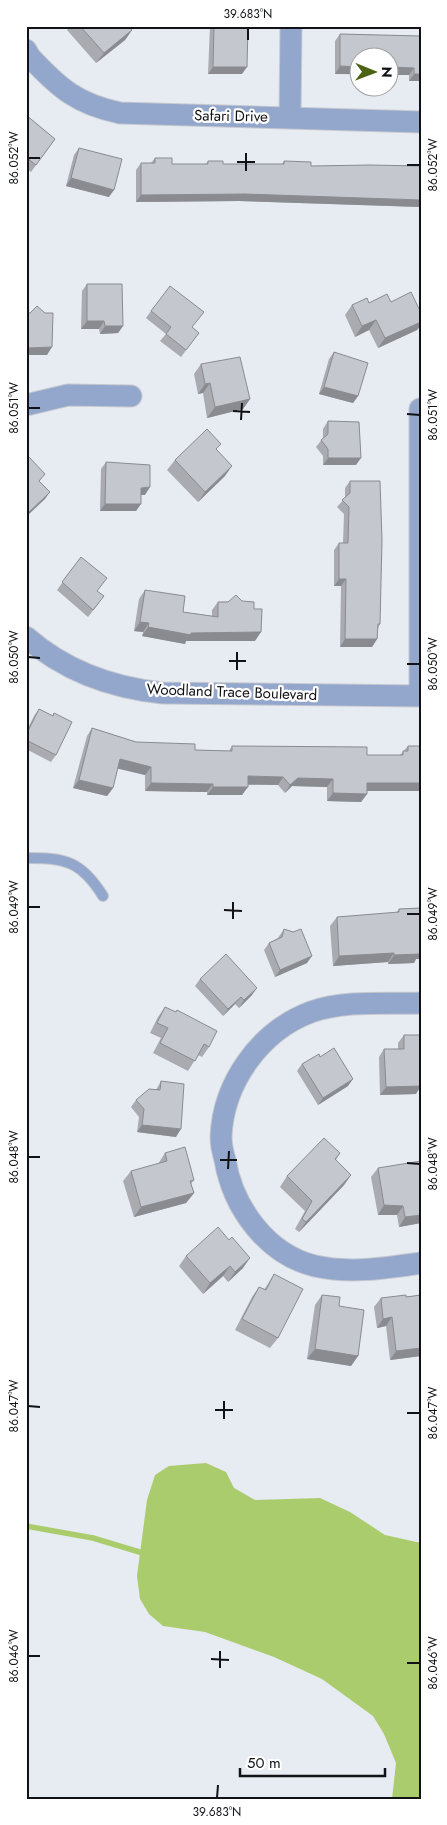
<svg xmlns="http://www.w3.org/2000/svg" width="447" height="1825" viewBox="0 0 447 1825" font-family="Jost,sans-serif">
<style>
.water{fill:#aacc6d}
.lines{fill:none;stroke-linecap:round;stroke-linejoin:round}
.stream{stroke:#aacc6d;stroke-width:5.5}
.lane-casing{stroke:#c5c8cf;stroke-width:12}
.street-casing{stroke:#c5c8cf;stroke-width:23}
.lane{stroke:#93a6cb;stroke-width:10}
.street{stroke:#93a6cb;stroke-width:21}
.wall{fill:#a9abb1}
.shaded-wall{fill:#898b90}
.building{fill:#c4c7ce;stroke:#898b90}
.ticks{fill:none;stroke:#111215;stroke-width:2}
.labels{text-anchor:middle;dominant-baseline:central;stroke-width:4.5;stroke-linejoin:round;paint-order:stroke}
.street-label{font-size:15px;fill:#111215;stroke:#fff}
.neatline{fill:none;stroke:#111215;stroke-width:2}
.ticks-label{font-size:12px;text-anchor:middle;fill:#111215}
</style>
<rect width="100%" height="100%" fill="#e7ebf2"/>
<!-- water -->
<path class="water" d="M206,1463L226,1472L234,1488L255,1500L320,1498L350,1512L385,1535L421,1543V1799H392L396,1763L384,1734L373,1716L322,1679L274,1657L205,1632L163,1626L149,1614L140,1599L137,1576L147,1500L155,1475L169,1466Z"/>
<g class="lines">
<!-- stream -->
<path class="stream" d="M26,1526L93,1538L146,1554"/>
<defs>
<path id="lane" d="M26,858C66,858 81,861 103,896"/>
<path id="street" d="M26,50L30,57C59,88 77,104 120,113L421,122
M290,117L291,26
M26,405L68,395L131,396
M26,637C65,671 113,688 163,693L421,696
M420,696V409
M421,1003C386,1004 345,1000 311,1012C260,1031 223,1083 221,1137C221,1144 223,1153 225,1160C233,1207 266,1254 315,1266C351,1274 386,1268 421,1263"/>
</defs>
<!-- lane casing -->
<use href="#lane" class="lane-casing"/>
<!-- street casing -->
<use href="#street" class="street-casing"/>
<!-- lane -->
<use href="#lane" class="lane"/>
<!-- street -->
<use href="#street" class="street"/>
</g>
<!-- wall -->
<path class="wall" d="M70,26H129L132,30L125,40L96,63L67,30Z
M210,26H248L242,74H208Z
M340,34L421,36V81H409V75L335,74V41Z
M26,115L55,139L31,172L26,168Z
M79,148L109,197L66,186L74,155Z
M155,158L172,164H206L208,161L223,164H282L284,161L311,166H421V207L239,201L136,202V170L141,163H151Z
M87,284L123,326L118,333L100,334L99,329H81L82,291Z
M391,302L421,313V325L417,330L378,348L369,330L355,337L345,315L352,305Z
M151,311L192,328L199,333L181,357L160,341L166,334L146,318Z
M334,352L358,396L353,403L319,394L329,359Z
M201,364L250,399L243,409L207,418L203,393L198,394L194,374Z
M328,421L356,465H323V456L316,447L323,438V429Z
M217,450L225,476L198,502L167,470L175,460Z
M106,462L145,495H141L136,511H100L101,469Z
M350,481L380,624L378,628L377,639L372,647H340L341,586H334V550L339,543H343L344,514L337,507L345,498V488Z
M81,557L97,591L99,603L88,617L57,590Z
M145,590L183,612L212,616V610L218,602L242,601L254,609L255,641H186L185,644L142,636L143,632L134,631L139,599Z
M39,709L52,716L54,713L56,755L51,762L26,749V732L34,716Z
M92,728L136,742L195,750L229,751L232,746L367,755H400L408,746H421V791H367V794L361,802L327,801V787L292,786L285,793L278,785H248L242,795H207V792L145,791V775L118,768L113,788L107,796L73,788L87,736Z
M421,908V959H416L414,963L388,964V962L333,966L330,926L337,917L396,913L399,909Z
M284,929L293,932L307,963L275,977L264,950L269,943L278,938Z
M200,979L252,995L239,1008L235,1004L223,1016L195,986Z
M165,1007L209,1047L202,1057L198,1055L188,1071L153,1053L161,1038L150,1033L158,1017Z
M404,1035L416,1094L380,1095L379,1057L384,1049H398V1043Z
M320,1057L348,1086L318,1105L297,1071L302,1064Z
M161,1081L176,1137L137,1132L139,1117L131,1107L136,1100L156,1090Z
M165,1153L194,1180L191,1184L194,1193L186,1203L134,1217L123,1181L131,1171L158,1164Z
M340,1153L336,1160L351,1175L344,1185L299,1232L295,1229L305,1211L280,1187L287,1176Z
M378,1168L421,1223L399,1227L397,1215H378L371,1177Z
M186,1256L243,1268L228,1282L223,1276L203,1294L179,1266Z
M274,1274L278,1338L270,1348L235,1330L252,1297L259,1287L264,1290Z
M322,1295L358,1356L351,1366L307,1359L315,1305Z
M421,1295V1356L390,1360L386,1326L377,1328L374,1307L381,1298L406,1297Z"/>
<!-- shaded-wall -->
<path class="shaded-wall" d="M132,30L125,40L96,63L104,53Z
M340,66L360,67V74H335Z
M213,67H247L242,74H208Z
M390,67L414,68L409,75H390Z
M414,74H421V81H409Z
M71,178L114,190L109,197L66,186Z
M245,194L421,200V207L239,201L136,202L141,195Z
M376,320L369,330L355,337L362,326Z
M87,321H104L99,329H81Z
M421,322V325L417,330L378,348L385,338Z
M105,326H123L118,333L100,334Z
M52,347L47,355H26V348Z
M210,383L203,393L198,394L205,384Z
M324,387L358,396L353,403L319,394Z
M250,399L243,409L207,418L215,407Z
M328,458H361L356,465H323Z
M232,466L225,476L198,502L205,492Z
M150,487L145,495H136L141,488Z
M50,492L45,499L26,517V515Z
M105,504H141L136,511H100Z
M339,579H346L341,586H334Z
M140,622L149,623L143,632L134,631Z
M148,627L191,633L261,632L255,641H186L185,644L142,636Z
M345,639H377L372,647H340Z
M120,759L151,767L145,775L115,768Z
M248,776L283,777L278,785L242,784Z
M298,778L333,779L327,787L292,786L285,793L290,785Z
M79,780L113,788L107,796L73,788Z
M151,783L213,784L207,792L145,791Z
M367,783H421V791H361Z
M213,787H248L242,795H207Z
M333,793L367,794L361,802L327,801Z
M421,950V959H416L414,963L388,964L394,955Z
M394,953L388,962L333,966L339,956Z
M312,956L307,963L275,977L280,970Z
M257,988L252,995L239,1008L244,1000Z
M241,997L235,1004L223,1016L228,1009Z
M353,1079L348,1086L318,1105L323,1098Z
M421,1086L416,1094L380,1095L386,1087Z
M142,1125L181,1129L176,1137L137,1132Z
M351,1175L344,1185L299,1232L306,1222Z
M194,1193L186,1203L134,1217L141,1207Z
M384,1205L403,1206L397,1215H378Z
M421,1215V1223L399,1227L405,1217Z
M250,1258L243,1268L228,1282L235,1272Z
M230,1266L223,1276L203,1294L210,1283Z
M392,1317L386,1326L377,1328L383,1319Z
M421,1348V1356L390,1360L396,1351Z
M315,1349L358,1356L351,1366L307,1359Z"/>
<!-- building -->
<path class="building" d="M80,26H129L132,30L104,53Z
M214,26H248L247,67H213Z
M340,34L421,36V74H414V68L390,67V58H360V67L340,66Z
M26,115L55,139L36,165L26,157Z
M79,148L122,159L114,190L71,178Z
M155,158H172V164H208V161H223V164H284V161L311,162V166L370,165L421,166V200L245,194L141,195V163H155Z
M87,284H122L123,326H105L104,321H87Z
M170,286L204,312L192,327L199,333L186,350L166,334L171,327L151,311Z
M411,292L421,313V322L385,338L376,320L362,326L352,305L367,298L369,303L387,294L391,302Z
M37,306L45,313H53L52,347L26,348V313H30Z
M334,352L368,363L358,396L324,387Z
M240,357L250,399L215,407L210,383L205,384L201,364Z
M328,421L359,422L361,458H328V449L321,440L328,434Z
M207,429L221,444L216,449L232,466L205,492L175,460Z
M28,456L45,474L39,481L50,492L26,515V458Z
M106,462L150,465V487L141,488V504H105Z
M350,481H380L382,540L380,624H378L377,639H345L346,579H339V543H348L349,507L342,500L350,493Z
M81,557L107,578L97,591L104,596L93,610L62,582Z
M145,590L185,596L183,612L218,617V602H228L236,595L242,601L254,602V609H262L261,632L191,633V635L148,627L149,623L140,622Z
M39,709L53,716L54,713L72,722L56,755L26,740V735Z
M92,728L136,742L195,744V750L232,751V746L367,747V755H403V751H408V746H421V783H367V794L333,793V779L298,778L290,785L283,777L248,776V787H213V784L151,783V767L120,759L113,788L79,780Z
M421,908V950H420V954L394,955V953L339,956L337,917L399,912V909Z
M284,929L293,932L301,929L312,956L280,970L269,943L282,937Z
M226,954L257,988L244,1000L241,997L228,1009L200,979Z
M165,1007L176,1012L177,1010L217,1031L209,1047L204,1044L195,1061L160,1043L168,1028L157,1023Z
M404,1035H421V1086L386,1087L384,1049H404Z
M334,1048L353,1079L323,1098L302,1064L319,1054L320,1057Z
M161,1081L184,1084L181,1129L142,1125L144,1109L136,1100L149,1089L160,1090Z
M324,1138L340,1153L335,1159L351,1175L306,1222L302,1219L312,1201L287,1176Z
M185,1147L194,1180L190,1181L194,1193L141,1207L131,1171L167,1161L165,1153Z
M421,1161V1215L405,1217L403,1206L384,1205L378,1168Z
M218,1227L229,1240L232,1237L250,1258L235,1272L230,1266L210,1283L186,1256Z
M274,1274L303,1289L278,1338L242,1319L259,1287L266,1290Z
M322,1295L340,1297L339,1306L364,1310L358,1356L315,1349Z
M406,1295V1297L421,1295V1348L396,1351L392,1317L383,1319L381,1298Z"/>
<!-- ticks -->
<path class="ticks" d="M248,40V28M28,158H40M237,162H255M407,165H420M246,171V153M28,408H40M233,411L250,412M407,414L420,415M241,420L242,403M28,657L40,658M229,661H246M407,664H420M237,670V652M28,907H40M224,910L242,911M407,914H420M233,919V902M28,1157H40M220,1160H237M407,1163L420,1164M228,1169L229,1151M28,1406L40,1407M215,1410H233M407,1413H420M224,1419V1401M28,1656H40M211,1659L229,1660M407,1663H420M220,1668V1651M217,1798L218,1785"/>
<g class="labels">
<!-- street labels -->
<g class="street-label">
<text transform="translate(231 116) rotate(1)">Safari Drive</text>
<text transform="translate(232 692) rotate(2)">Woodland Trace Boulevard</text>
</g>
</g>
<!-- border -->
<rect width="447" height="1825" fill="none" stroke="#ffffff" stroke-width="55"/>
<!-- north arrow -->
<g transform="translate(374 72) rotate(91)"><circle r="24" fill="#ffffff" stroke="#a0a0a1"/>
<path d="M0-4L9 19L0 12L-9 19Z" fill="#4b6312"/>
<text y="-8" font-size="14" font-weight="bold" text-anchor="middle" fill="#111215">N</text>
</g>
<!-- scale -->
<path d="M240 1768v8h145v-8" fill="none" stroke="#111215" stroke-width="2.5"/>
<text x="247" y="1768" font-size="15" fill="#111215" stroke="#ffffff" stroke-width="4" paint-order="stroke">50 m</text>
<rect x="28" y="28" width="392" height="1770" class="neatline"/>
<g class="ticks-label">
<text x="248" y="18">39.683°N</text>
<text transform="translate(14 158) rotate(-90)" y="4">86.052°W</text>
<text transform="translate(433 165) rotate(-90)" y="4">86.052°W</text>
<text transform="translate(14 408) rotate(-90)" y="4">86.051°W</text>
<text transform="translate(433 415) rotate(-90)" y="4">86.051°W</text>
<text transform="translate(14 657) rotate(-90)" y="4">86.050°W</text>
<text transform="translate(433 664) rotate(-90)" y="4">86.050°W</text>
<text transform="translate(14 907) rotate(-90)" y="4">86.049°W</text>
<text transform="translate(433 914) rotate(-90)" y="4">86.049°W</text>
<text transform="translate(14 1157) rotate(-90)" y="4">86.048°W</text>
<text transform="translate(433 1164) rotate(-90)" y="4">86.048°W</text>
<text transform="translate(14 1406) rotate(-90)" y="4">86.047°W</text>
<text transform="translate(433 1413) rotate(-90)" y="4">86.047°W</text>
<text transform="translate(14 1656) rotate(-90)" y="4">86.046°W</text>
<text transform="translate(433 1663) rotate(-90)" y="4">86.046°W</text>
<text x="217" y="1816">39.683°N</text>
</g>
</svg>
